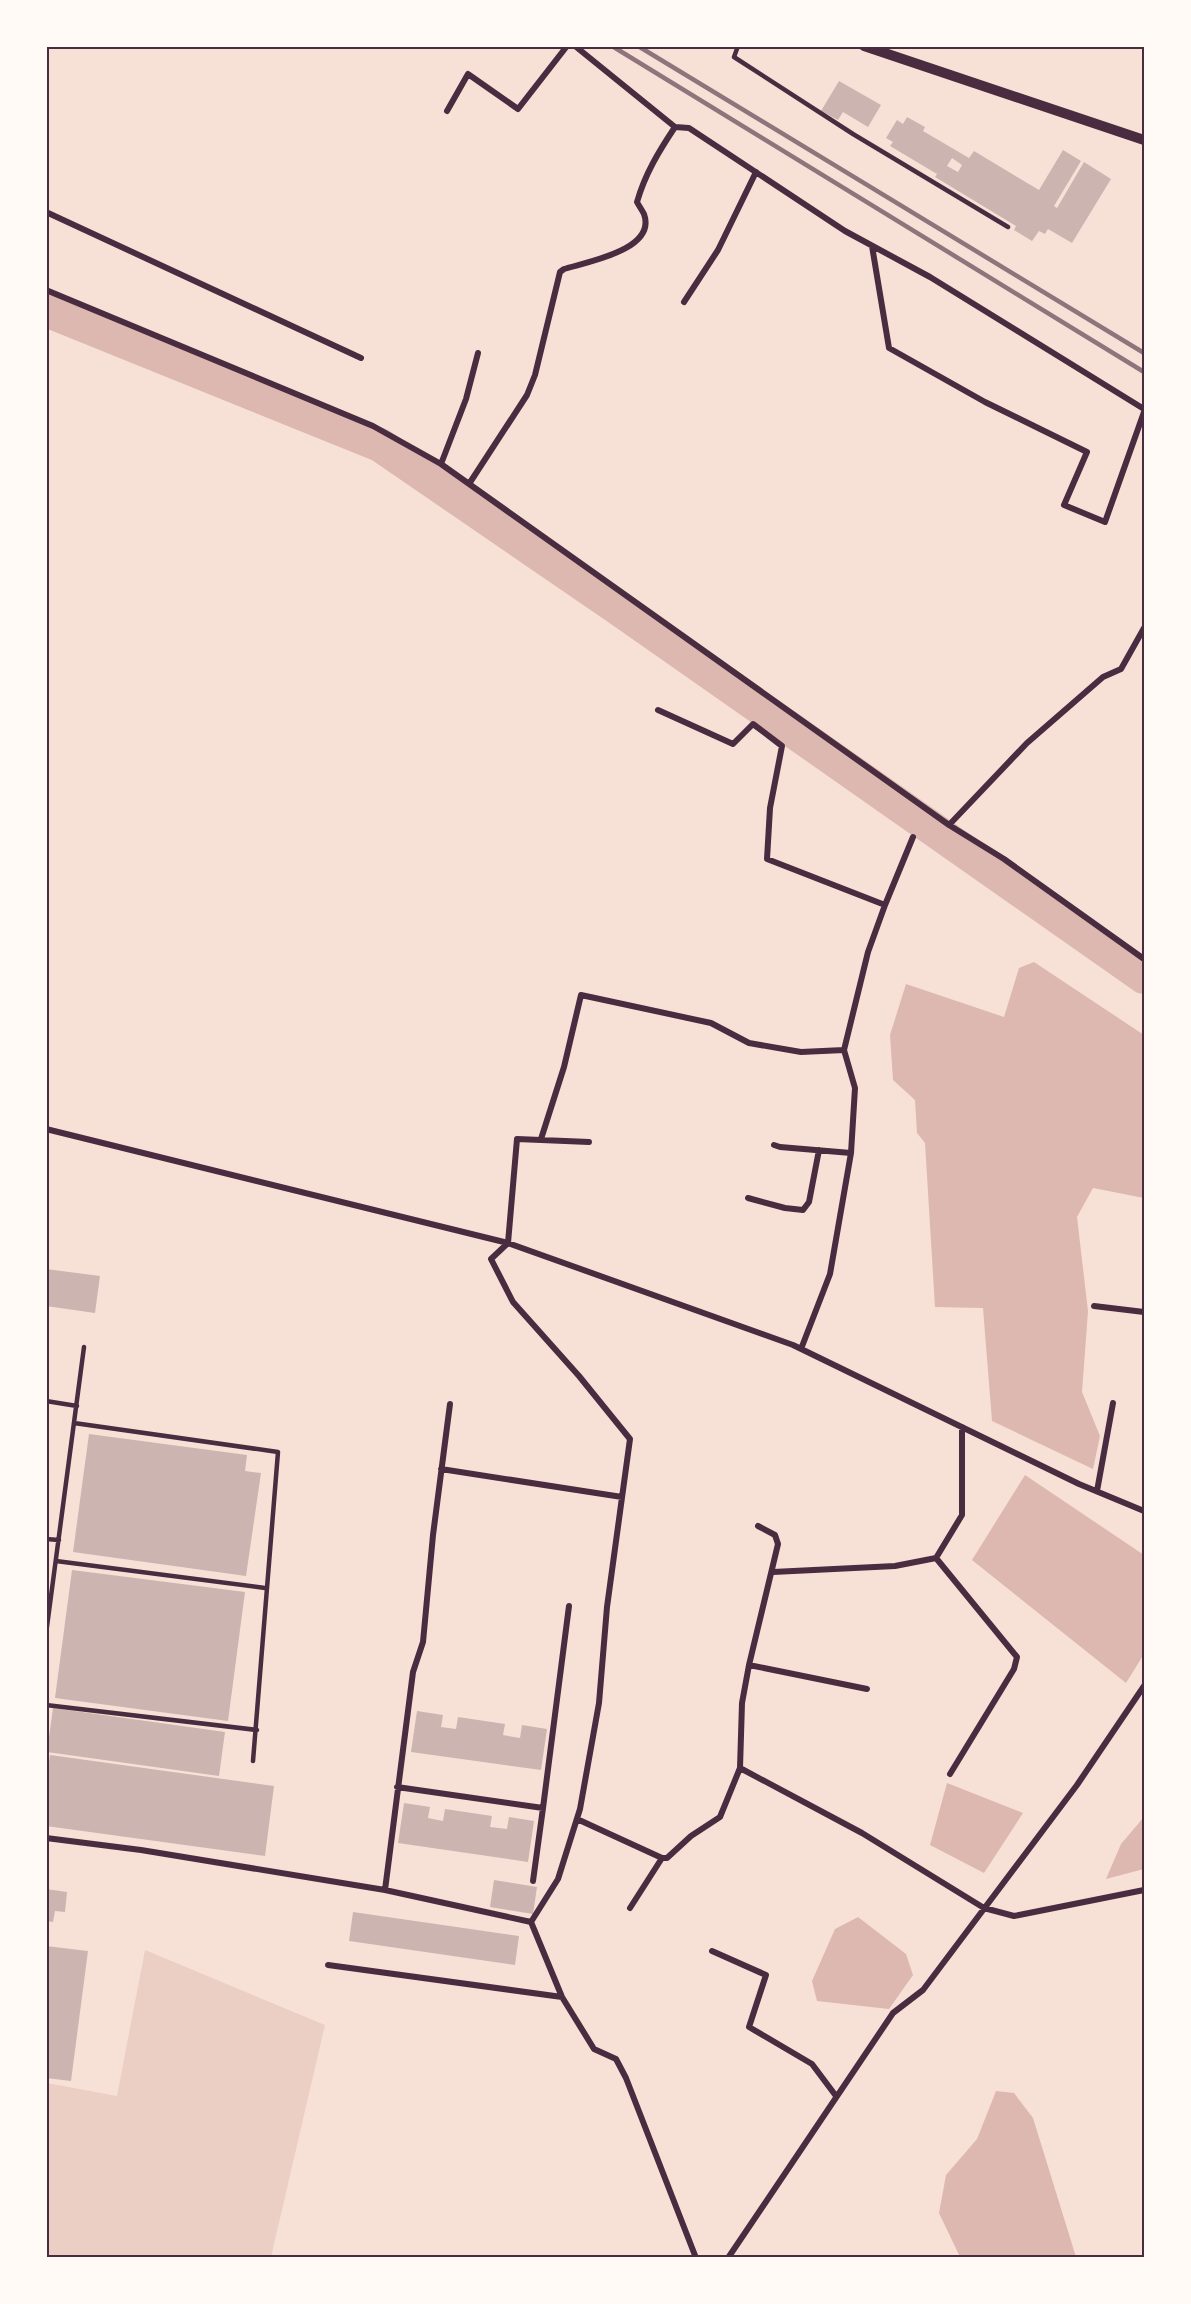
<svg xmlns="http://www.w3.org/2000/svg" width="1191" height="2304" viewBox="0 0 1191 2304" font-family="Ubuntu,sans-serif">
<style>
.green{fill:#ebcfc5}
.water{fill:#dcb8b0}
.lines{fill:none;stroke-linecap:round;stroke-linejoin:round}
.river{stroke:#dcb8b0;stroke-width:34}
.building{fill:#ccb4b1;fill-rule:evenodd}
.service{stroke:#4a2c40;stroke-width:4.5}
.minor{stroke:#4a2c40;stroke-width:6}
.tertiary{stroke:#4a2c40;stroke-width:10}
.rail{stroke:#8f747c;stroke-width:4.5}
.neatline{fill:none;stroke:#4a2c40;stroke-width:2}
</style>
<rect width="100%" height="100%" fill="#f7e1d7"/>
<!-- green -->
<path class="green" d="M145,1950L325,2025L271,2257H47V2083L117,2096Z"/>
<!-- water -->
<path class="water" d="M1034,962L1144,1035V1198L1093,1188L1077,1217L1088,1311L1082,1392L1100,1436L1093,1469L992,1421L983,1308L935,1307L925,1143L917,1133L915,1100L893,1080L890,1035L906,984L1004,1017L1019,968Z
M1025,1475L1144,1555V1654L1126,1683L972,1560Z
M947,1783L1023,1813L984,1873L930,1845Z
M1144,1817V1869L1106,1879L1121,1844Z
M858,1917L906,1954L913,1975L889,2009L817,2001L812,1981L835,1929Z
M996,2091L1014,2093L1033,2118L1076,2257H960L939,2213L946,2175L977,2139Z"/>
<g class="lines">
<!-- river -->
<path class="river" d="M46,310L380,445L622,611L1144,977"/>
</g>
<!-- building -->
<path class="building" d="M839,81L881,105L868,127L843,112L838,120L821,111Z
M907,117L925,127L923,131L969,158L974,151L1039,190L1063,150L1081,161L1054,206L1057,208L1084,162L1111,179L1072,243L1048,229L1045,234L1039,231L1032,241L1014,230L1016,226L935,177L937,174L890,146L893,142L886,138L897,120L903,124ZM952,158L962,165L958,172L947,166Z
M46,1269L100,1276L95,1313L46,1306Z
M89,1434L247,1455L245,1471L261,1473L246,1576L73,1552Z
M72,1570L245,1592L228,1721L55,1698Z
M53,1708L225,1732L219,1776L47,1752Z
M417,1711L443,1715L441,1727L456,1729L458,1717L505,1724L503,1735L520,1738L522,1725L547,1729L541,1770L411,1752Z
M50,1755L274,1786L265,1856L46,1826V1783Z
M404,1803L430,1807L428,1818L443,1821L445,1809L492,1816L490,1827L507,1829L509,1817L534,1821L528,1862L398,1843Z
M494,1880L537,1887L533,1914L490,1907Z
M46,1889L67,1892L65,1912L55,1911L53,1922L46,1921Z
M353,1912L519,1936L515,1965L349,1941Z
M46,1946L88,1951L71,2081L46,2078Z"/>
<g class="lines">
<!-- service -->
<path class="service" d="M738,46L734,57L853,134L1008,227
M46,1401L77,1406
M74,1423L278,1452L253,1761
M46,1539L59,1540
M56,1561L265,1588
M46,1634L84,1347
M46,1705L257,1730"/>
<!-- minor -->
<path class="minor" d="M575,46L675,127L689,128L845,231L930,277L1144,409
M447,111L468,74L518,109L567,46
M46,212L361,358
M872,246L889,348L985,402L1087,452L1064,505L1105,522L1144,412
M46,290L373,426L441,464L466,399L478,353
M684,302L718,250L756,172
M441,464L949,825L1004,859L1144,959
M469,484L527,395L535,375L560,272L564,269C586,262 657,250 644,214C642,210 639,206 637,202C645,174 659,151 675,127
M658,710L733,744L753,724L782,746L770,808L767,859L885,905L913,837
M949,825L1027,743L1103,677L1121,669L1144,628
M46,1129L508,1243L793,1345L1079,1484L1144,1511
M541,1139L564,1067L581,995L711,1023L749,1043L801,1052L844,1050
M774,1145L780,1147L851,1153
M748,1198L785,1208L803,1210L809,1202L819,1150
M1094,1306L1144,1312
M801,1349L830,1274L851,1153L855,1088L844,1050L868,952L885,905
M441,1469L622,1497
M1097,1491L1113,1403
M936,1558L1017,1657L1014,1669L950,1774
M773,1572L895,1566L936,1558L962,1515V1427
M749,1665L867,1689
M740,1768L862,1833L984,1908L1014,1916L1144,1890
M397,1787L543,1808L569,1606
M577,1819L662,1858H667L691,1836L720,1817L740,1768L742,1703L749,1665L778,1544L775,1535L758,1526
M46,1838L141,1850L385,1890L531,1922
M533,1881L543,1808
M385,1890L413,1672L423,1642L433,1535L450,1404
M630,1908L662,1858
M531,1922L558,1879L580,1809L599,1703L607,1607L630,1439L579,1376L513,1302L491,1259L508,1243L517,1139L589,1142
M531,1922L562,1997L594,2049L616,2059L626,2078L696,2258
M712,1951L766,1975L749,2027L812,2064L836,2096
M328,1965L562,1997
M728,2258L893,2013L923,1990L1077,1785L1144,1686"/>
<!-- tertiary -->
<path class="tertiary" d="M864,46L1144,140"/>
<!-- rail -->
<path class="rail" d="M612,46L1144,372
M638,46L1144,353"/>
</g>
<!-- border -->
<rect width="1191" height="2304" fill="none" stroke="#fffaf5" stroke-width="96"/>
<rect x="48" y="48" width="1095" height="2208" class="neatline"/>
</svg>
